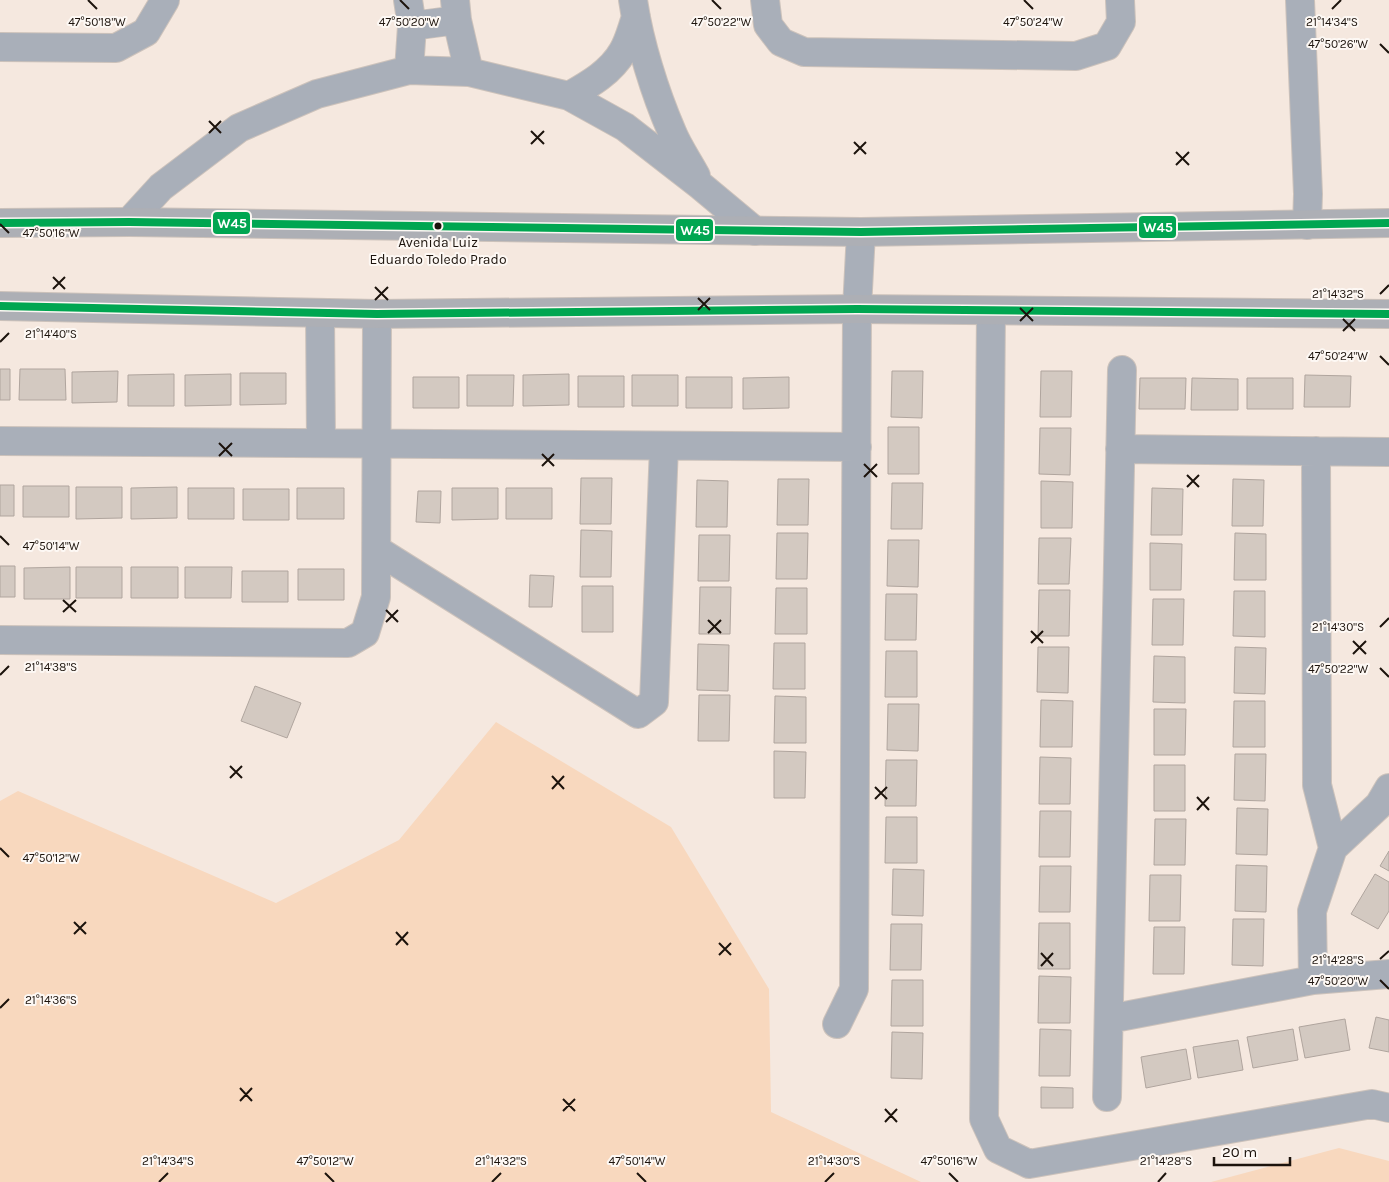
<svg xmlns="http://www.w3.org/2000/svg" width="1389" height="1182" viewBox="0 0 1389 1182" font-family="Karla,sans-serif">
<style>
.green{fill:#f8d8be}
.building{fill:#d3c9c1;stroke:#b0a59e}
.lines{fill:none;stroke-linecap:round;stroke-linejoin:round}
.minor-casing{stroke:#ccc2bb;stroke-width:30}
.major-casing{stroke:#ccc2bb;stroke-width:30}
.minor{stroke:#a9afb9;stroke-width:28}
.major{stroke:#adafb5;stroke-width:28}
.bus-1-casing{stroke:#fdf8f4;stroke-width:11}
.bus-1{stroke:#00a651;stroke-width:8}
.ticks{fill:none;stroke:#1c130c;stroke-width:2}
.bus-dot{fill:#1c130c;stroke:#fdf8f4;stroke-width:2}
.labels{text-anchor:middle;dominant-baseline:central;stroke-width:4;stroke-linejoin:round;paint-order:stroke}
.bus-label{font-size:14px;fill:#1c130c;stroke:#fdf8f4}
.ticks-label{font-size:12px;text-anchor:middle;fill:#1c130c;stroke:#fdf8f4;stroke-width:4;stroke-linejoin:round;paint-order:stroke}
.line-badge{stroke:#fdf8f4;stroke-width:2}
.badge-label{font-size:14px;text-anchor:middle;font-weight:bold;fill:#fff}
</style>
<rect width="100%" height="100%" fill="#f5e8df"/>
<!-- green -->
<path class="green" d="M496,722L671,827L769,989L771,1112L921,1182H0V801L18,791L276,903L399,840Z
M1339,1148L1389,1161V1182H1211Z"/>
<!-- building -->
<path class="building" d="M0,369H10V400H0Z
M20,369H65L66,400H19Z
M118,371L117,402L72,403V372Z
M892,371H923L922,418L891,417Z
M1041,371H1072L1071,417H1040Z
M240,373H286V404L240,405Z
M174,374V406H128V375Z
M231,374V405L185,406V375Z
M569,374V405L523,406V375Z
M467,375H514L513,406H467Z
M632,375H678V406H632Z
M1305,375L1351,376L1350,407H1304Z
M578,376H624V407H578Z
M413,377H459V408H413Z
M686,377H732V408H686Z
M789,377V408L743,409V378Z
M1140,378H1186L1185,409H1139Z
M1192,378L1238,379V410H1191Z
M1247,378H1293V409H1247Z
M888,427H919V474H888Z
M1040,428H1071L1070,475L1039,474Z
M581,478H612L611,524H580Z
M778,479H809L808,525H777Z
M1233,479L1264,480L1263,526H1232Z
M697,480L728,481L727,527H696Z
M1041,481L1073,482L1072,528H1041Z
M892,483H923L922,529H891Z
M0,485H14V516H0Z
M23,486H69V517H23Z
M76,487H122V518L76,519Z
M177,487V518L131,519V488Z
M188,488H234V519H188Z
M297,488H344V519H297Z
M452,488H498V519L452,520Z
M506,488H552V519H506Z
M1152,488L1183,489L1182,535H1151Z
M243,489H289V520H243Z
M418,491H441L440,523L416,522Z
M581,530L612,531L611,577H580Z
M777,533H808L807,579H776Z
M1235,533L1266,534V580H1234Z
M699,535H730L729,581H698Z
M1039,538H1071L1069,584H1038Z
M888,540H919L918,587L887,586Z
M1150,543L1182,544L1181,590H1150Z
M0,566H15V597H0Z
M70,567V599H24V568Z
M76,567H122V598H76Z
M131,567H178V598H131Z
M185,567H232L231,598H185Z
M298,569H344V600H298Z
M242,571H288V602H242Z
M530,575L554,576L552,607H529Z
M582,586H613V632H582Z
M700,587H731L730,634H699Z
M776,588H807V634H775Z
M1039,590H1070L1069,636H1038Z
M1234,591H1265V637L1233,636Z
M886,594H917L916,640H885Z
M1153,599H1184L1183,645H1152Z
M774,643H805V689H773Z
M698,644L729,645L728,691L697,690Z
M1038,647H1069L1068,693L1037,692Z
M1235,647L1266,648L1265,694L1234,693Z
M886,651H917V697H885Z
M1154,656L1185,657V703L1153,702Z
M255,686L301,703L287,738L241,721Z
M699,695H730L729,741H698Z
M775,696L806,697V743H774Z
M1041,700L1073,701L1072,747H1040Z
M1234,701H1265V747H1233Z
M888,704H919L918,751L887,750Z
M1154,709H1186L1185,755H1154Z
M774,751L806,752L805,798H774Z
M1235,754H1266L1265,801L1234,800Z
M1040,757L1071,758L1070,804H1039Z
M886,760H917L916,806H885Z
M1154,765H1185V811H1154Z
M1237,808L1268,809L1267,855L1236,854Z
M1040,811H1071L1070,857H1039Z
M886,817H917V863H885Z
M1155,819H1186L1185,865H1154Z
M1389,851V871L1380,866Z
M1236,865L1267,866L1266,912L1235,911Z
M1040,866H1071L1070,912H1039Z
M893,869L924,870L923,916L892,915Z
M1375,874L1389,882V911L1378,929L1351,914Z
M1150,875H1181L1180,921H1149Z
M1233,919H1264L1263,966L1232,965Z
M1039,923H1070V969H1038Z
M891,924H922L921,970H890Z
M1154,927H1185L1184,974H1153Z
M1039,976L1071,977L1070,1023H1038Z
M892,980H923V1026H891Z
M1376,1017L1389,1020V1052L1369,1048Z
M1345,1019L1350,1050L1305,1058L1299,1027Z
M1040,1029L1071,1030L1070,1076H1039Z
M1293,1029L1298,1060L1253,1068L1247,1037Z
M892,1032L923,1033L922,1079L891,1078Z
M1238,1040L1243,1070L1198,1078L1193,1047Z
M1186,1049L1191,1079L1146,1088L1141,1057Z
M1041,1087L1073,1088V1108H1041Z"/>
<g class="lines">
<defs>
<path id="minor" d="M408,0L412,26L409,70
M455,0L457,20L469,72
M633,0C639,42 655,93 672,132C678,147 688,161 696,176
M765,0L768,25L781,42L804,52L1076,56L1107,46L1121,22L1120,0
M1300,0L1308,194L1307,225
M412,26L457,20
M0,47L116,48L146,32L165,0
M569,96C590,84 611,72 623,51C629,41 632,28 636,17
M129,222L161,187L239,128L317,94L409,70L469,72L569,96L625,127L701,186L755,231
M991,311L984,1119L998,1149L1029,1164L1372,1104L1389,1108
M320,313L321,443
M0,441L857,447
M1120,449L1389,452
M1316,451L1317,785L1333,848
M377,550L638,714L654,702L664,446
M0,640L348,643L365,633L376,597L377,314
M1313,980L1312,911L1333,848L1379,805L1389,788
M1109,1019L1313,980L1389,974
M837,1024L854,989L857,309L861,232
M1107,1097L1122,370"/>
<path id="major" d="M0,223L129,222L861,232L1389,223
M0,306L377,314L857,309L1389,314"/>
</defs>
<!-- minor casing -->
<use href="#minor" class="minor-casing"/>
<!-- major casing -->
<use href="#major" class="major-casing"/>
<!-- minor -->
<use href="#minor" class="minor"/>
<!-- major -->
<use href="#major" class="major"/>
<defs>
<path id="bus-1" d="M0,223L129,222L861,232L1389,223
M0,306L377,314L857,309L1389,314"/>
</defs>
<!-- bus-1 casing -->
<use href="#bus-1" class="bus-1-casing"/>
<!-- bus-1 -->
<use href="#bus-1" class="bus-1"/>
</g>
<!-- ticks -->
<path class="ticks" d="M88,0L97,9M400,0L409,9M712,0L721,9M1024,0L1033,9M1332,9L1341,0M1380,44L1389,53M209,121L221,133M531,131L544,144M209,133L221,121M854,142L866,154M531,144L544,131M1176,152L1189,165M854,154L866,142M1176,165L1189,152M0,224L9,233M53,277L65,289M375,287L388,300M53,289L65,277M1380,294L1389,285M698,298L710,310M375,300L388,287M1020,308L1033,321M698,310L710,298M1343,319L1355,331M1020,321L1033,308M1343,331L1355,319M0,342L9,333M1380,356L1389,365M219,443L232,456M542,454L554,466M219,456L232,443M864,464L877,477M542,466L554,454M1187,475L1199,487M864,477L877,464M1187,487L1199,475M0,536L9,545M63,600L76,612M386,610L398,622M63,612L76,600M708,620L721,633M386,622L398,610M1380,627L1389,618M1031,631L1043,643M708,633L721,620M1353,641L1366,654M1031,643L1043,631M1353,654L1366,641M1380,668L1389,677M0,675L9,666M230,766L242,778M552,776L564,789M230,778L242,766M875,787L887,799M552,789L564,776M1197,797L1209,810M875,799L887,787M1197,810L1209,797M0,848L9,857M74,922L86,934M396,932L408,945M74,934L86,922M719,943L731,955M396,945L408,932M1041,953L1053,966M719,955L731,943M1380,959L1389,951M1041,966L1053,953M1380,980L1389,989M0,1008L9,999M240,1088L252,1101M563,1099L575,1111M240,1101L252,1088M885,1109L897,1122M563,1111L575,1099M885,1122L897,1109M325,1173L334,1182M637,1173L646,1182M949,1173L958,1182M159,1182L168,1173M492,1182L501,1173M825,1182L834,1173M1158,1182L1166,1173"/>
<!-- markers -->
<circle class="bus-dot" cx="438" cy="226" r="4.5"/>
<g class="labels">
<!-- bus labels -->
<g class="bus-label">
<text x="438" y="242">Avenida Luiz<tspan x="438" dy="17">Eduardo Toledo Prado</tspan></text>
</g>
</g>
<g class="ticks-label">
<text x="97" y="26">47°50'18"W</text>
<text x="409" y="26">47°50'20"W</text>
<text x="721" y="26">47°50'22"W</text>
<text x="1033" y="26">47°50'24"W</text>
<text x="1332" y="26">21°14'34"S</text>
<text x="1338" y="48">47°50'26"W</text>
<text x="51" y="237">47°50'16"W</text>
<text x="1338" y="298">21°14'32"S</text>
<text x="51" y="338">21°14'40"S</text>
<text x="1338" y="360">47°50'24"W</text>
<text x="51" y="550">47°50'14"W</text>
<text x="1338" y="631">21°14'30"S</text>
<text x="51" y="671">21°14'38"S</text>
<text x="1338" y="673">47°50'22"W</text>
<text x="51" y="862">47°50'12"W</text>
<text x="1338" y="964">21°14'28"S</text>
<text x="1338" y="985">47°50'20"W</text>
<text x="51" y="1004">21°14'36"S</text>
<text x="1166" y="1165">21°14'28"S</text>
<text x="168" y="1165">21°14'34"S</text>
<text x="325" y="1165">47°50'12"W</text>
<text x="501" y="1165">21°14'32"S</text>
<text x="637" y="1165">47°50'14"W</text>
<text x="834" y="1165">21°14'30"S</text>
<text x="949" y="1165">47°50'16"W</text>
</g>
<g class="line-badge">
<rect x="212" y="211" width="39" height="24" rx="5" fill="#00a651"/>
<rect x="1138" y="215" width="39" height="24" rx="5" fill="#00a651"/>
<rect x="675" y="218" width="39" height="24" rx="5" fill="#00a651"/>
</g>
<g class="badge-label">
<text x="232" y="228">W45</text>
<text x="1158" y="232">W45</text>
<text x="695" y="235">W45</text>
</g>
<!-- scale -->
<path d="M1214 1157v8h76v-8" fill="none" stroke="#1c130c" stroke-width="2.5"/>
<text x="1222" y="1157" font-size="15" fill="#1c130c" stroke="#fdf8f4" stroke-width="4" paint-order="stroke">20 m</text>
</svg>
